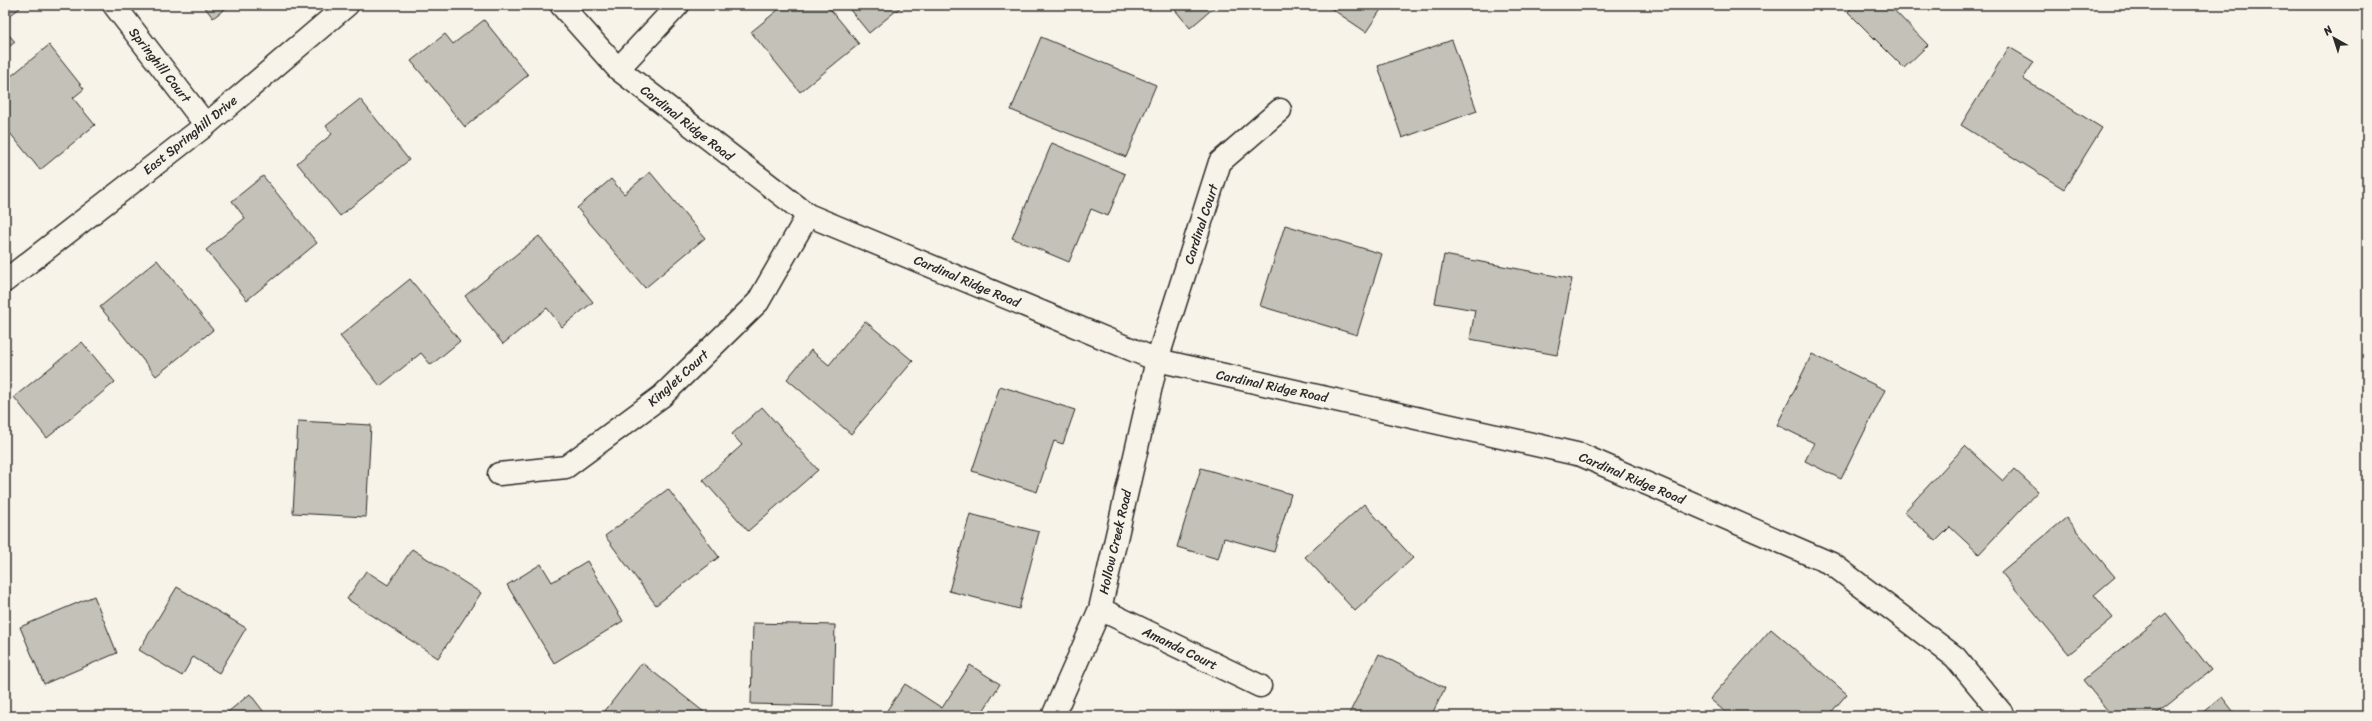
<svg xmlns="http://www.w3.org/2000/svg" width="2372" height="721" viewBox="0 0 2372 721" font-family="Sriracha,sans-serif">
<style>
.building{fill:#c4c1b9;stroke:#2b2b2b}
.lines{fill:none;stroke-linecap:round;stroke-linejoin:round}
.minor-casing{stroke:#2b2b2b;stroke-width:25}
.minor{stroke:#f7f3e8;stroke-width:22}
.labels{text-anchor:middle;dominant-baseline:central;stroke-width:3;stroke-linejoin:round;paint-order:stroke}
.street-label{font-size:13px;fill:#2b2b2b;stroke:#f7f3e8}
</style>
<rect width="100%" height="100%" fill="#f7f3e8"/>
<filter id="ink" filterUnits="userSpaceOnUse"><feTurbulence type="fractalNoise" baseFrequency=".025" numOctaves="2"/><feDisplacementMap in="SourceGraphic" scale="8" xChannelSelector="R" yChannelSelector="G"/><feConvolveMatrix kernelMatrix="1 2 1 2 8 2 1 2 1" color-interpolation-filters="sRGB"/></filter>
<g filter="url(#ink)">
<!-- building -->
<path class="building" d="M5,5H17L20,8L5,19Z
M203,5H230L213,18Z
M784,5H827L859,44L800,92L751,32Z
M846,5H903L869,33Z
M1171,5H1217L1190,28Z
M1326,5H1384L1366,32Z
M1854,5H1889L1928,45L1904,68L1848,12Z
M484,20L528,75L465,127L411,61L445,34L453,44Z
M5,30L15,42L5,50Z
M1041,37L1156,85L1126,157L1011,110Z
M1452,40L1477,111L1402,138L1378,66Z
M49,45L84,89L73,98L95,125L40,170L5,127V81Z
M2009,47L2034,62L2023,79L2102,128L2064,189L1961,125Z
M360,99L409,160L340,216L297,163L332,134L326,126Z
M1052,143L1125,174L1108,216L1091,209L1069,262L1012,238Z
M650,172L705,238L645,288L577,208L611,179L624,194Z
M263,176L317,243L247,300L206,250L245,218L232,201Z
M1285,225L1382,254L1357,335L1260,306Z
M539,236L593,302L562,327L547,308L503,344L465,296Z
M1444,255L1572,279L1557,355L1470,339L1475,310L1435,303Z
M157,260L213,330L156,376L100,307Z
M410,279L460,341L431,365L421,353L380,386L340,336Z
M865,321L913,361L851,434L787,379L811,350L829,365Z
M82,342L115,382L47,438L14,397Z
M1812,354L1885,390L1841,479L1805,461L1814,443L1777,425Z
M1000,386L1075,410L1063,444L1054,441L1037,492L972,471Z
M762,407L818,470L748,531L703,480L742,445L732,434Z
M298,421L371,425L366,517L293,513Z
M1965,446L2003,481L2014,469L2038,491L1979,554L1950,527L1936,541L1904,512Z
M1201,468L1291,494L1274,552L1224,538L1218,559L1177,547Z
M668,489L719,557L656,605L605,536Z
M1364,504L1413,558L1355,611L1305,557Z
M970,514L1039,532L1019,609L949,591Z
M2066,518L2115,577L2094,595L2113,618L2069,654L2001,572Z
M412,549L481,593L438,658L347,599L366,571L388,585Z
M587,561L623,621L554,663L507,585L541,564L552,582Z
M177,587L246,628L219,673L193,657L182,676L139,650Z
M94,596L117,653L44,684L20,627Z
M2166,613L2211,670L2154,716H2112L2083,680Z
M753,623L835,625L833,706L751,704Z
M1771,629L1847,694L1828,716H1730L1710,699Z
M1379,654L1445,688L1431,716H1348Z
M642,663L709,716H601Z
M970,665L1000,684L980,716H883L905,684L942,708Z
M250,694L267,716H223Z
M2222,697L2237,716H2198Z"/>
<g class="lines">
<defs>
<path id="minor" d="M114,5L206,125
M561,5L618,69L808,215L1157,360L1581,455L1832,564L1955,657L2004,716
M618,69L678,5
M5,281L206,125L347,5
M499,474L566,467L662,396L758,302L808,215
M1100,609L1260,686
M1053,716L1100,609L1157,360L1220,162L1280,110"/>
</defs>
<!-- minor casing -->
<use href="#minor" class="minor-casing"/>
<!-- minor -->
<use href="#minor" class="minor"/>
</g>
</g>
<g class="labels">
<!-- street labels -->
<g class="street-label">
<text transform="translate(160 65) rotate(52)">Springhill Court</text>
<text transform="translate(687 123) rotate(38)">Cardinal Ridge Road</text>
<text transform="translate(190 135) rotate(-39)">East Springhill Drive</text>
<text transform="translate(1201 224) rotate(-72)">Cardinal Court</text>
<text transform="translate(967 281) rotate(23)">Cardinal Ridge Road</text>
<text transform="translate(678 378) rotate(-42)">Kinglet Court</text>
<text transform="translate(1272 386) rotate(12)">Cardinal Ridge Road</text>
<text transform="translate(1632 478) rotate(23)">Cardinal Ridge Road</text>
<text transform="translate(1115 542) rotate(-77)">Hollow Creek Road</text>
<text transform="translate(1180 648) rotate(26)">Amanda Court</text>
</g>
</g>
<!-- margin -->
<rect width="2372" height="721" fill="none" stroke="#f7f3e8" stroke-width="20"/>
<rect x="10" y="10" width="2352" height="701" fill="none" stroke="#2b2b2b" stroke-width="1.5" filter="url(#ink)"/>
<!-- north arrow -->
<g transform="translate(2334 38) rotate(321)" stroke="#f7f3e8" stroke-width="3" paint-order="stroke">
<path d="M0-3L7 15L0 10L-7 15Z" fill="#2b2b2b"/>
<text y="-6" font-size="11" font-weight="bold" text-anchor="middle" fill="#2b2b2b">N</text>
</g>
</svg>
